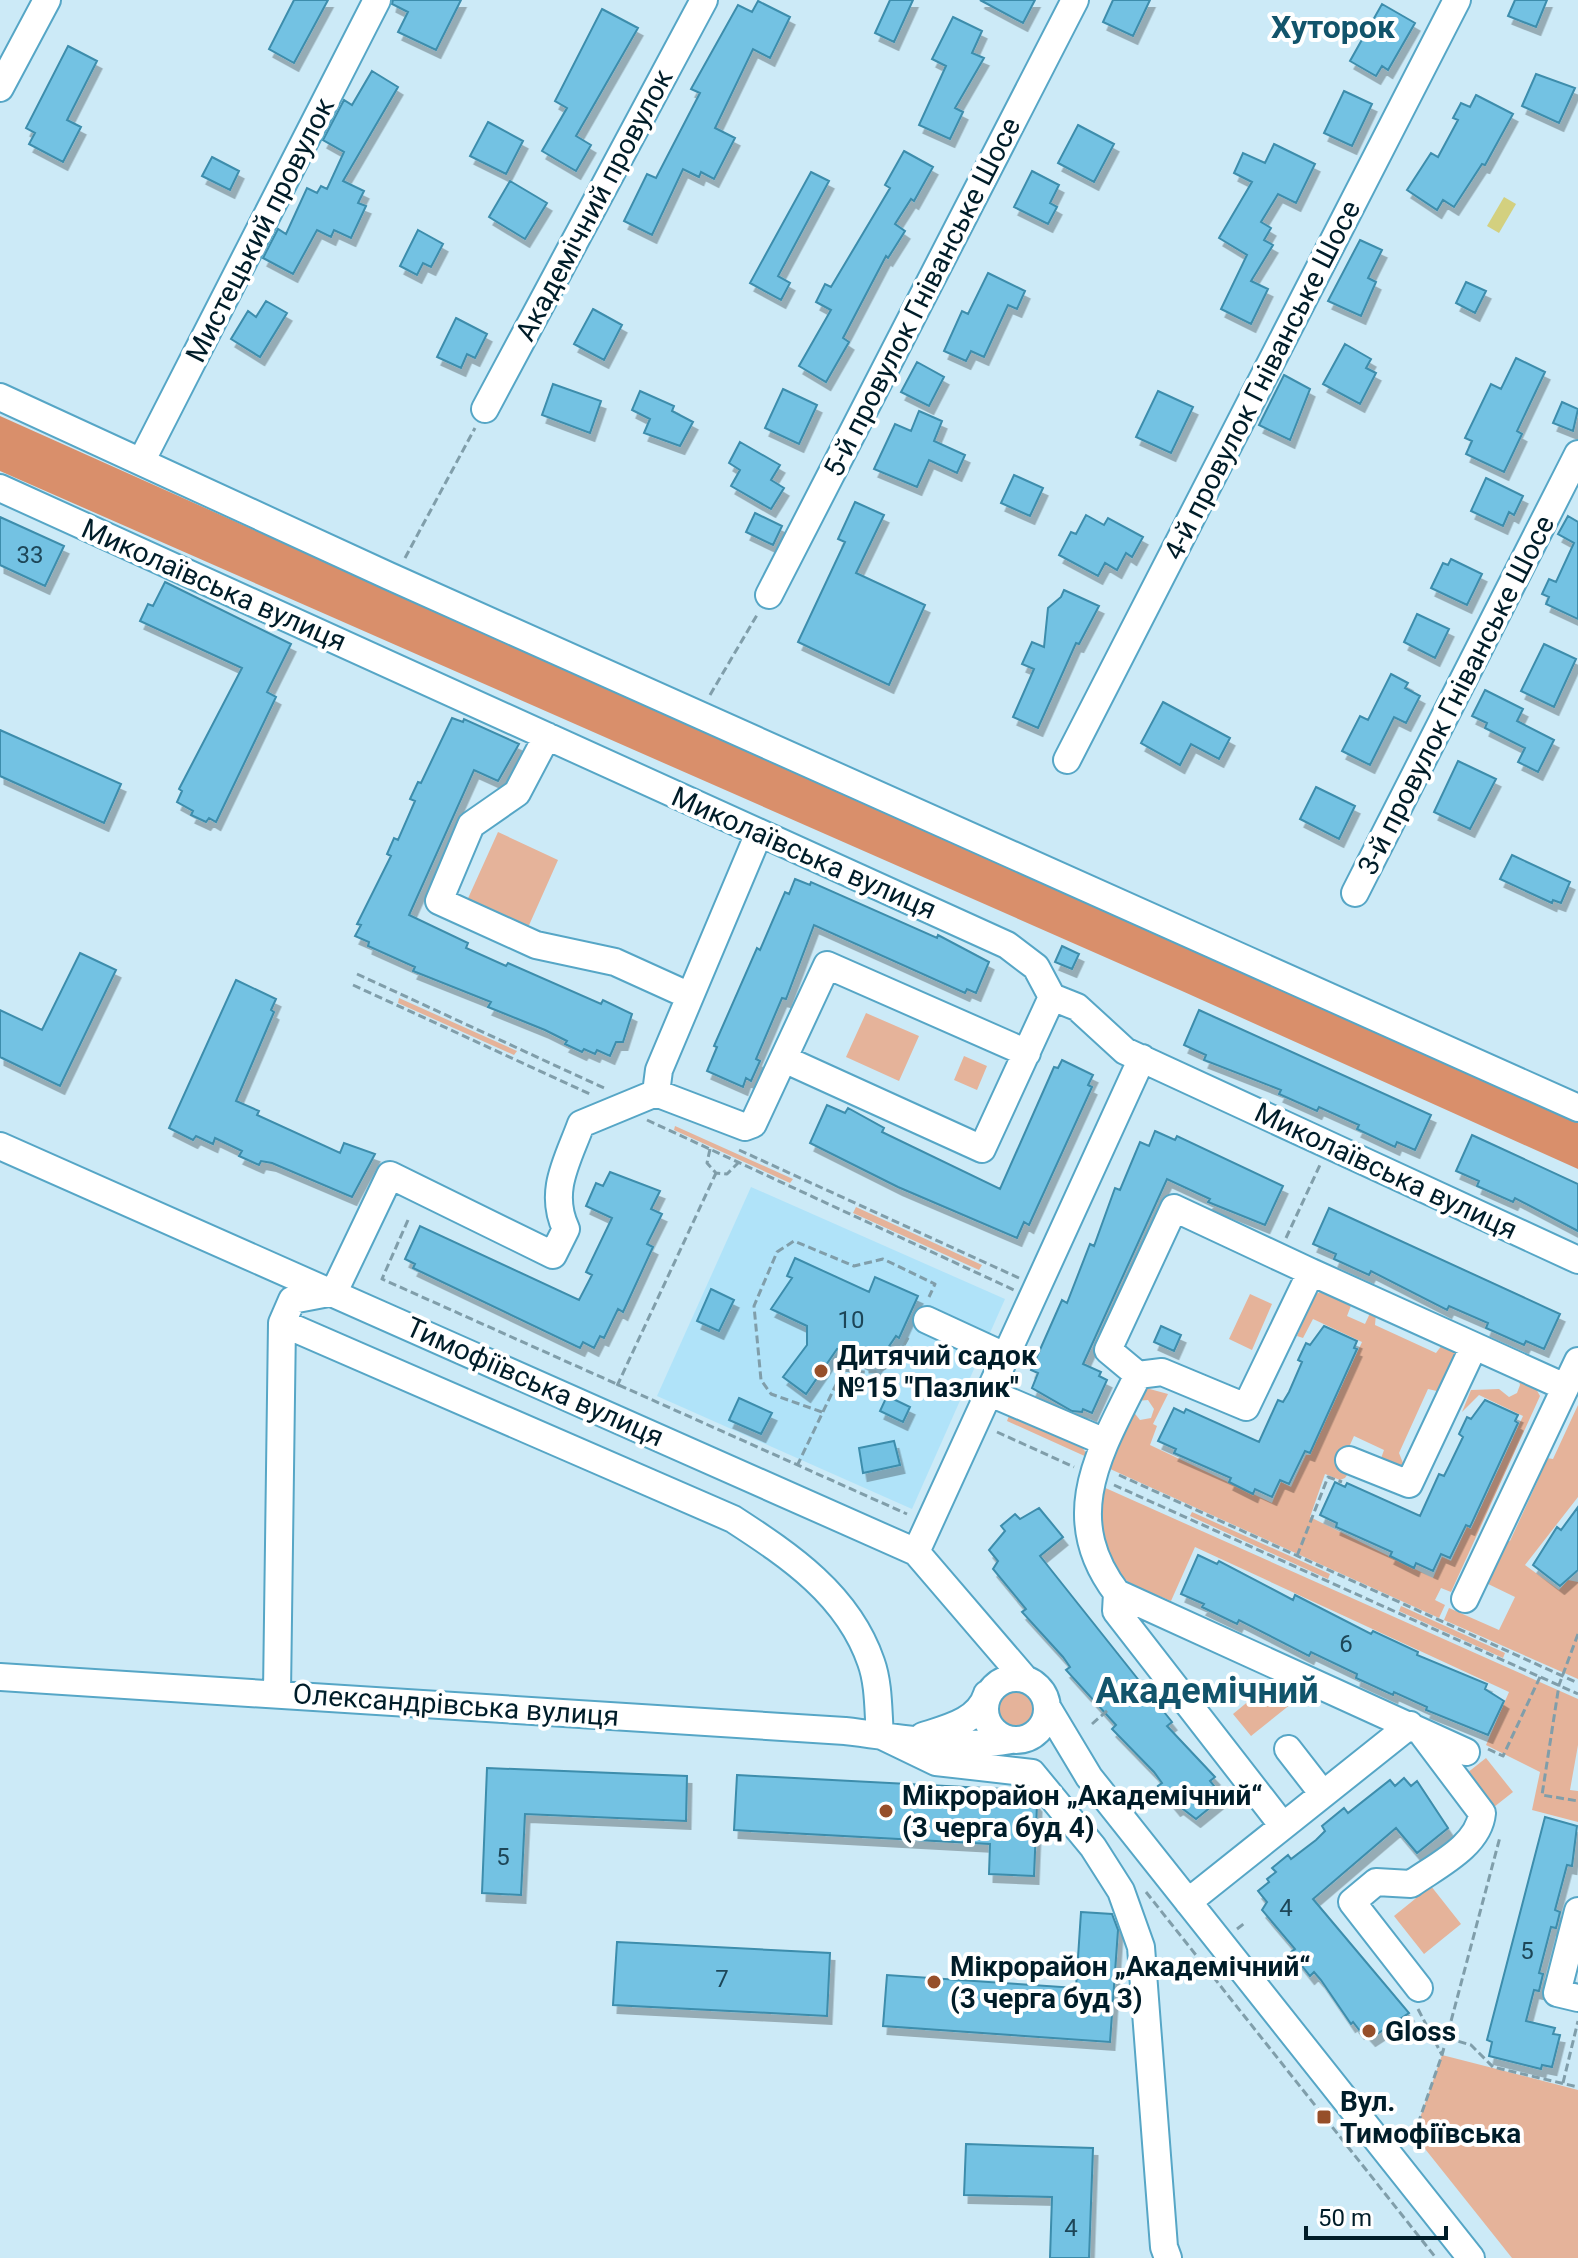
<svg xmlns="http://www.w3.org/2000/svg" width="1578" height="2258" viewBox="0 0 1578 2258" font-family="Roboto,sans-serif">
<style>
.built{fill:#b0e3f9}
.green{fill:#e5b39a}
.forest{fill:#d98f6b}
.water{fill:#d3d07f}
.building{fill:#73c2e3;stroke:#3c8dac;stroke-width:2;filter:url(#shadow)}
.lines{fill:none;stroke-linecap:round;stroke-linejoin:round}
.minor-casing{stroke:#56a6c6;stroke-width:30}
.path{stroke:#809eaa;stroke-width:3;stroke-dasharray:8 4;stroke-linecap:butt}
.minor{stroke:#fff;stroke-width:26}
.poi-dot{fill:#964f2a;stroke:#fff;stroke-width:3}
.labels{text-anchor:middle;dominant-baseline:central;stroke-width:8;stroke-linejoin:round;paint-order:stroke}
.number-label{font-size:24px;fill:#1d4658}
.street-label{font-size:28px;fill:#001d29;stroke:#fff}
.poi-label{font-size:28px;font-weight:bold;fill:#001d29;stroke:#fff;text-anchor:start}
.quarter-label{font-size:32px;font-weight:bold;fill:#12546b;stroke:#fff}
.district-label{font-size:36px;font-weight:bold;fill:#12546b;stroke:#fff}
</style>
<defs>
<filter id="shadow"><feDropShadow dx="4.5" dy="8" stdDeviation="0" flood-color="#0004"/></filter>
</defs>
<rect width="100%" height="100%" fill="#cceaf7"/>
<!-- built -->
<path class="built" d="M751,1187L1005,1299L912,1509L657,1396Z"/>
<!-- green -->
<path class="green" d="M498,832L558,860L526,932L465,905Z
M399,998L517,1051L514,1055L398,1003Z
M866,1013L919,1036L899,1081L846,1057Z
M964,1056L987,1066L977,1090L954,1080Z
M675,1126L793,1179L790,1183L674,1130Z
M856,1207L982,1265L979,1270L853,1213Z
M1322,1291L1352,1303L1347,1316L1365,1324L1371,1311L1376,1314L1375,1325L1436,1353L1442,1345L1460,1351L1441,1392L1428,1389L1399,1453L1405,1468L1378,1467L1384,1450L1354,1436L1340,1467L1349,1472L1345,1478L1340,1480L1325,1474L1310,1517L1433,1578L1442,1557L1451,1561L1467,1527L1471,1529L1523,1416L1479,1395L1462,1412L1471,1390L1499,1389L1509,1397L1517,1393L1520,1385L1518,1378L1534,1385L1540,1396L1451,1592L1441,1588L1435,1600L1445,1605L1439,1618L1108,1468L1132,1410L1140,1420L1151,1418L1154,1409L1148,1400L1136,1401L1146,1388L1168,1394L1153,1424L1157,1426L1150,1445L1272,1503L1281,1482L1291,1487L1306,1455H1310L1362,1342L1313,1319L1303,1338L1297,1336L1314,1295Z
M1250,1294L1272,1304L1252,1350L1229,1339Z
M1578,1405V1497L1525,1565L1559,1590L1568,1580L1578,1582V1679L1444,1620L1449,1608L1499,1630L1515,1597L1482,1581L1499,1542L1510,1541L1538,1480L1533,1476L1540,1457L1553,1459Z
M1010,1413L1081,1445L1089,1458L1007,1421Z
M1101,1486L1578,1699V1745L1570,1790L1578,1791V1822L1532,1810L1540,1772L1486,1745L1509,1692L1195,1547L1171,1601C1156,1594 1131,1587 1120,1575C1107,1561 1095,1503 1101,1486Z
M1192,1512L1330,1574L1328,1579L1190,1516Z
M1401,1606L1505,1653L1503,1658L1399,1611Z
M1273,1681L1291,1704L1251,1736L1233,1714Z
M993 1709a23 23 0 1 1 46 0a23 23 0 1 1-46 0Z
M1486,1758L1513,1792L1494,1807L1467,1773Z
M1431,1886L1461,1924L1424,1954L1394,1916Z
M1442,2055L1578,2090V2258H1512L1414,2135Z"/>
<!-- forest -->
<path class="forest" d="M0,416L1578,1123V1169L1182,991L0,471Z"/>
<!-- water -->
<path class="water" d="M1504,197L1516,204L1499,233L1487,226Z"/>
<!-- building -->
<path class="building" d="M294,0H328L294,63L269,49Z
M393,0H461L436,50L398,32L408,12L392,4Z
M890,0H913L894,42L875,33Z
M980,0H1035L1023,23Z
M1113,0H1150L1133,36L1103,22Z
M1515,0H1547L1536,27L1508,16Z
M758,1L790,17L770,58L753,49L715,128L735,138L714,179L701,172L699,177L683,169L652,235L624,221L647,174L656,178L700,93L691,89L738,5L752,12Z
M1382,4L1415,23L1388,70L1382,66L1376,76L1350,61Z
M602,9L638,28L576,136L591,145L576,171L542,151L567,108L555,101Z
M953,17L982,31L972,53L984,58L955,108L963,112L950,139L919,125L946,66L932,59Z
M68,46L97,61L67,120L81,127L63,162L29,144L35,133L26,128Z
M372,71L398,87L343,181L364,191L358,203L366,206L351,238L334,230L331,237L317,230L293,274L263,258L278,229L286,234L307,188L317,193L321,186L327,189L344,152L323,140L344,100L352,105Z
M1536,74L1575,88L1559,123L1522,106Z
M1344,91L1372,104L1352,146L1324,133Z
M1476,95L1513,114L1485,165L1482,164L1454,207L1443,200L1437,210L1407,190L1431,153L1438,157L1458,120L1453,118L1461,103L1470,107Z
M488,122L523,141L506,174L470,156Z
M1078,125L1114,144L1094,182L1058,163Z
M1274,144L1315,164L1296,203L1278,194L1261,222L1271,228L1264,240L1273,245L1251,281L1268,289L1251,324L1221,309L1247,255L1219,238L1252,182L1234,173L1243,153L1265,163Z
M904,151L933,167L914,201L911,199L895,224L905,231L888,258L886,256L843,338L849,342L826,382L799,366L831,310L816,302L825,284L831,287L890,188L885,185Z
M212,157L239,171L230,190L202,176Z
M1032,171L1059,185L1050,203L1057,207L1048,224L1014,207Z
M811,172L829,181L778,276L790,283L781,300L750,283Z
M510,181L547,203L525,239L489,217Z
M418,230L443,244L431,267L423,263L417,275L400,266Z
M1360,240L1382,250L1368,278L1376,282L1361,316L1328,301Z
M988,273L1025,291L1017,309L1008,305L984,357L971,351L966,361L944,351L962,311L968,314Z
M1466,282L1486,291L1475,313L1456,303Z
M266,301L287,313L260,357L231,339L248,311L256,317Z
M593,309L622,325L604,360L574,344Z
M456,318L487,334L475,358L467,354L461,368L437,357Z
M1345,344L1371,359L1366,368L1376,373L1360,404L1323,384Z
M1516,358L1545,372L1517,431L1522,434L1504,472L1466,454L1472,441L1465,438L1491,384L1501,389Z
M917,362L944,377L929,406L901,392Z
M1284,375L1310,389L1290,440L1259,425Z
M553,384L601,401L590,433L542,415Z
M783,389L817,405L799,444L765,428Z
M640,391L674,406L672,411L693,422L680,446L644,433L650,419L632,410Z
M1158,391L1193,407L1171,453L1136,437Z
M1562,402L1578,409L1573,431L1553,423Z
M919,411L942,421L934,441L965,455L957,473L929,460L917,487L874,469L895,424L911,431Z
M740,442L780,465L771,480L784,488L771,509L731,486L740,470L729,463Z
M1014,475L1043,488L1030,516L1001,503Z
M1486,478L1523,496L1514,515L1509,512L1503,526L1471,511Z
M855,502L884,515L856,573L925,605L889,685L798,642L845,542L838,539Z
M755,513L782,526L773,545L746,532Z
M1086,515L1104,525L1108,518L1143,537L1132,557L1126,553L1117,570L1105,563L1098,576L1059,555L1071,532L1076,534Z
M1568,516L1578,522V619L1546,604L1549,597L1542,594L1549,579L1556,582L1574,543L1558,534Z
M0,517L64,546L45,586L0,565Z
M1451,559L1482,574L1467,605L1431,588L1443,563L1448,565Z
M165,582L291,644L267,692L276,697L216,822L209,818L206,822L191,815L193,811L177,802L182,791L179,789L242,668L140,621L148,604L153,606Z
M1064,590L1099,606L1079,644L1076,643L1038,728L1013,717L1034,669L1022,664L1032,642L1044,647L1048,608L1061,597Z
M1417,614L1449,629L1435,658L1404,642Z
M1544,644L1576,659L1554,707L1521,691Z
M1391,674L1408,683L1405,688L1420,696L1406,723L1394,717L1370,765L1342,751L1360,716L1368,720Z
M1485,690L1523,709L1517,721L1554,740L1538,772L1518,762L1525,748L1485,728L1487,723L1472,716Z
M1163,702L1230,738L1219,759L1191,744L1180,765L1141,743Z
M452,718L463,722L464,719L519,744L498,781L474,770L409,915L468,943L466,948L506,966L508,963L601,1004L603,1000L632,1014L623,1042H616L610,1056L597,1050L595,1054L584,1049L582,1052L565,1044L567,1041L545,1030L488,1007L491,1002L413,971L415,967L368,946L369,942L355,936L361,925L357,924L391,856L387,854L394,838L398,840L415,801L410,799L418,782L421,783Z
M0,730L121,784L104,823L0,776Z
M1458,761L1496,779L1470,829L1434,812Z
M1316,787L1355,806L1339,839L1300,819Z
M1512,855L1570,882L1561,903L1553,900L1552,903L1500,879Z
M795,879L810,885L811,882L937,938L938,935L989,962L976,993L967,989L965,993L814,925L786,999L782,998L756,1059L760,1061L751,1081L746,1078L743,1087L707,1071L717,1047L714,1046L757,948L760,950L785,892L789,894Z
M1062,946L1079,954L1072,969L1055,962Z
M80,953L116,970L60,1086L0,1057V1010L42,1030Z
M236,980L276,999L271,1010L274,1012L236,1101L259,1111L257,1115L340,1153L344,1143L375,1154L352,1197L272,1163L261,1161L259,1165L239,1156L242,1151L215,1138L213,1144L196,1136L193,1140L169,1128Z
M1199,1010L1431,1115L1415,1150L1397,1142L1395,1147L1357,1129L1359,1125L1319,1107L1317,1111L1279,1094L1281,1090L1204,1060L1206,1055L1184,1045Z
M1062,1060L1093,1075L1088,1085L1092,1087L1029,1225L1024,1222L1017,1238L898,1187L810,1143L827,1105L845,1113L848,1108L884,1128L882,1132L1000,1189L1054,1067L1058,1068Z
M1155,1131L1175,1140L1177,1136L1283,1186L1265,1225L1208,1202L1210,1199L1167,1179L1083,1364L1101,1372L1099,1376L1107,1380L1092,1413L1083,1409L1082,1412L1072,1411L1032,1388L1038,1373L1031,1370L1062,1300L1067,1303L1090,1244L1094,1246L1115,1188L1120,1190L1140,1142L1149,1146Z
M1472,1135L1578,1184V1231L1515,1198L1513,1202L1477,1186L1479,1181L1456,1171Z
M610,1172L660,1191L651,1209L662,1214L647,1244L653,1247L623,1312L618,1309L604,1338L600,1336L594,1348L583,1342L580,1348L413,1268L415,1264L405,1259L420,1226L579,1300L592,1275L586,1272L612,1218L586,1206L596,1183L603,1186Z
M1329,1208L1560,1314L1544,1349L1526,1341L1524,1345L1486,1328L1488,1323L1449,1306L1447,1310L1371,1271L1369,1275L1334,1259L1336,1254L1313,1244Z
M795,1258L869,1292L875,1277L918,1296L899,1338L896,1336L875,1367L837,1349L806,1394L783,1377L807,1345V1326L771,1309L792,1278L787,1276Z
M711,1289L734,1300L719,1331L697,1321Z
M1161,1326L1181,1335L1174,1351L1154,1342Z
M1324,1326L1357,1341L1354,1348L1357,1349L1310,1453L1305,1451L1289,1484L1280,1480L1272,1497L1255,1489L1253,1494L1229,1482L1231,1478L1174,1453L1176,1449L1158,1441L1174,1408L1184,1413L1186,1409L1259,1442L1278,1400L1283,1402L1289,1392L1302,1362L1298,1360L1306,1343L1310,1345Z
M887,1396L910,1407L903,1422L880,1411Z
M739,1398L772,1413L761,1434L729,1420Z
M1485,1400L1518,1415L1515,1421L1518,1423L1470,1527L1466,1525L1450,1558L1441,1554L1433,1571L1416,1563L1414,1568L1390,1556L1392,1552L1336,1527L1337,1523L1320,1515L1335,1482L1345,1487L1347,1483L1420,1516L1439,1474L1444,1476L1449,1466L1463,1437L1459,1434L1467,1417L1471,1419Z
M894,1441L900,1465L863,1473L859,1448Z
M1578,1507V1570L1560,1586L1533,1565L1557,1527L1561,1530Z
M1039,1508L1063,1537L1040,1556L1172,1722L1167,1726L1215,1777L1210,1781L1223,1797L1196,1819L1179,1806L1176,1808L1158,1786L1162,1783L1154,1772L1112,1729L1116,1725L1066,1670L1070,1667L1063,1657L1022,1612L1026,1609L993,1569L998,1561L989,1550L1005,1531L1001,1526L1015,1514L1020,1519Z
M1198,1555L1217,1564L1219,1561L1293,1600L1295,1595L1371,1634L1373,1631L1418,1652L1417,1655L1487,1684L1485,1689L1504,1701L1488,1735L1426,1710L1427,1707L1394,1692L1393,1695L1356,1678L1357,1674L1311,1652L1309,1656L1239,1620L1237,1624L1202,1607L1204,1604L1181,1594Z
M487,1768L687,1776L686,1821L525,1814L521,1895L482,1893Z
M737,1775L1025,1790L1037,1804L1034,1876L989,1874L990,1844L734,1830Z
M1404,1778L1411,1786L1417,1781L1448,1828L1417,1853L1396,1828L1313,1899L1409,2013L1371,2038L1363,2029L1360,2031L1353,2022L1351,2024L1321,1980L1314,1972L1310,1976L1291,1952L1295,1949L1262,1910L1267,1902L1258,1891L1269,1882L1267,1879L1276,1872L1272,1868L1288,1855L1291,1859L1316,1840L1325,1831L1322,1826L1344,1808L1348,1813L1390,1780L1395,1786Z
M1545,1817L1577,1826L1572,1866L1567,1865L1555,1910L1560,1912L1556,1928L1551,1927L1539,1973L1543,1974L1539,1991L1534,1990L1526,2021L1555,2028L1553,2034L1560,2035L1552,2067L1542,2065L1541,2069L1489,2056L1492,2042L1487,2040Z
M1081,1912L1112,1914L1118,1930L1110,2042L883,2026L887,1975L1076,1988Z
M617,1942L830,1953L827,2016L613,2005Z
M966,2144L1093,2148L1089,2258H1050L1052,2197L964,2195Z"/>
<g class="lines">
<defs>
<path id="minor" d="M0,88L47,0
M0,397L389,576L1578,1108
M485,409L704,0
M142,460L377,0
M0,488L1007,945L1036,967L1052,997L1077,1007L1125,1051L1578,1260
M769,595L1075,0
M547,736L517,793L471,825L439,901L536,945L615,962L690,996
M1067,760L1457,0
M1355,893L1578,454
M784,1059L982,1149L1052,997
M656,1093L659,1070L759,833
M0,1146L916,1552L1025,1679
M334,1292L390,1175L553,1255L566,1229C548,1191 568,1160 581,1124L656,1093L745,1127L753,1124L827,965L1027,1053
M927,1320L1005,1356
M282,1323L733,1519C790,1556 848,1595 871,1662C879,1684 878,1711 880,1735L936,1762L1032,1773L1093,1847L1121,1891L1141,1947L1164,2247L1168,2258
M1138,1375L1108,1350L1174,1208L1311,1272
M988,1392L1105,1442
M1349,1460L1409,1484L1474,1346
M916,1552L1142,1058
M1117,1593L1116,1611L1283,1826
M1465,1599L1578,1361
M0,1677L845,1731C899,1737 956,1750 1011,1740
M985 1709a31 31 0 1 1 62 0a31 31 0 1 1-62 0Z
M277,1692L282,1323L292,1300L334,1292
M1047,1707L1089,1777L1471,2258
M923,1736C948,1728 979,1721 987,1694
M1288,1749L1323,1794
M1466,1752L1117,1593C1058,1516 1101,1450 1138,1375L1162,1372L1246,1407L1311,1272L1565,1387
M1188,1902L1410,1725
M1578,1911L1557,1993L1578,1998
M1419,1988L1352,1902L1376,1882L1411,1884C1436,1866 1479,1846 1482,1813L1421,1732"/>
</defs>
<!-- minor casing -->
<use href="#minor" class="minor-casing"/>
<!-- path -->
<path class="path" d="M405,558L475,428
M710,695L757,615
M357,974L604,1088
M353,985L592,1095
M647,1120L1014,1290
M710,1149L707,1163L716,1173L727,1174L738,1163
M739,1150L1019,1278
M408,1220L382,1279L907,1514
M1286,1238L1320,1165
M617,1386L716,1173
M822,1412L771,1394L761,1380L754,1306L777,1252L794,1241L854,1266L883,1259L935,1284L929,1297
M997,1432L1074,1467
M797,1466L843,1370C885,1375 889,1373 909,1336
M1119,1475L1578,1683
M1114,1485L1578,1694
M1297,1556L1328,1477L1342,1482
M1578,1634L1559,1685L1542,1795L1578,1801
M1092,1724L1109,1709
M1488,1749L1503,1756L1540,1677
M1146,1892L1436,2258
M1237,1929L1246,1922
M1418,2009L1442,2055
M1447,2038L1471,2045L1493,2067L1578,2087
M1563,2083L1578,2021
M1414,2135L1442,2055L1500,1837"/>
<!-- minor -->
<use href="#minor" class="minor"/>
</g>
<!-- markers -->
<g class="poi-dot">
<circle cx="821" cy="1371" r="8"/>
<circle cx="886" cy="1811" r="8"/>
<circle cx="934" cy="1982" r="8"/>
<circle cx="1369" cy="2031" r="8"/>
<rect x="1316" y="2109" width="16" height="16" rx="4"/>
</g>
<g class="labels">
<!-- number labels -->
<g class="number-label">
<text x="30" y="555">33</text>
<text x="851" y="1320">10</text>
<text x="1346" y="1644">6</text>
<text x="503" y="1857">5</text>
<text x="1286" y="1908">4</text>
<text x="1527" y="1951">5</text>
<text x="722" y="1979">7</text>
<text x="1071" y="2228">4</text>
</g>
<!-- street labels -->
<g class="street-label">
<text transform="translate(594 205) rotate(-62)">Академічний провулок</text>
<text transform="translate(260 230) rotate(-63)">Мистецький провулок</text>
<text transform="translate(922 297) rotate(-63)">5-й провулок Гніванське Шосе</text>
<text transform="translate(1262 380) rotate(-63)">4-й провулок Гніванське Шосе</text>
<text transform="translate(214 585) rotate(24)">Миколаївська вулиця</text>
<text transform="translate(1456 695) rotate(-63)">3-й провулок Гніванське Шосе</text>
<text transform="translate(804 853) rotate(24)">Миколаївська вулиця</text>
<text transform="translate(1386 1171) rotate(25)">Миколаївська вулиця</text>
<text transform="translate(535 1382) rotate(24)">Тимофіївська вулиця</text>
<text transform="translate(456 1705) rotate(4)">Олександрівська вулиця</text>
</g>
<!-- poi labels -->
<g class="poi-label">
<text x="837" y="1355">Дитячий садок<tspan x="837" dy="32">№15 "Пазлик"</tspan></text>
<text x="902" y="1795">Мікрорайон „Академічний“<tspan x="902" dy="32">(3 черга буд 4)</tspan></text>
<text x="950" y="1966">Мікрорайон „Академічний“<tspan x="950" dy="32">(3 черга буд 3)</tspan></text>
<text x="1385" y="2031">Gloss</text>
<text x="1340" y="2101">Вул.<tspan x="1340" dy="32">Тимофіївська</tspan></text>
</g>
<!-- quarter labels -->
<g class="quarter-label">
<text x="1333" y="27">Хуторок</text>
</g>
<!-- district labels -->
<g class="district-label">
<text x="1207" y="1691">Академічний</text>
</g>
</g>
<!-- scale -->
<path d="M1306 2226v12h140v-12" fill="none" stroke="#001d29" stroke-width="4"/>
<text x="1318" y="2226" font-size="24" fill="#001d29" stroke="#ffffff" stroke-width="6" paint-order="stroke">50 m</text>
</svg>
